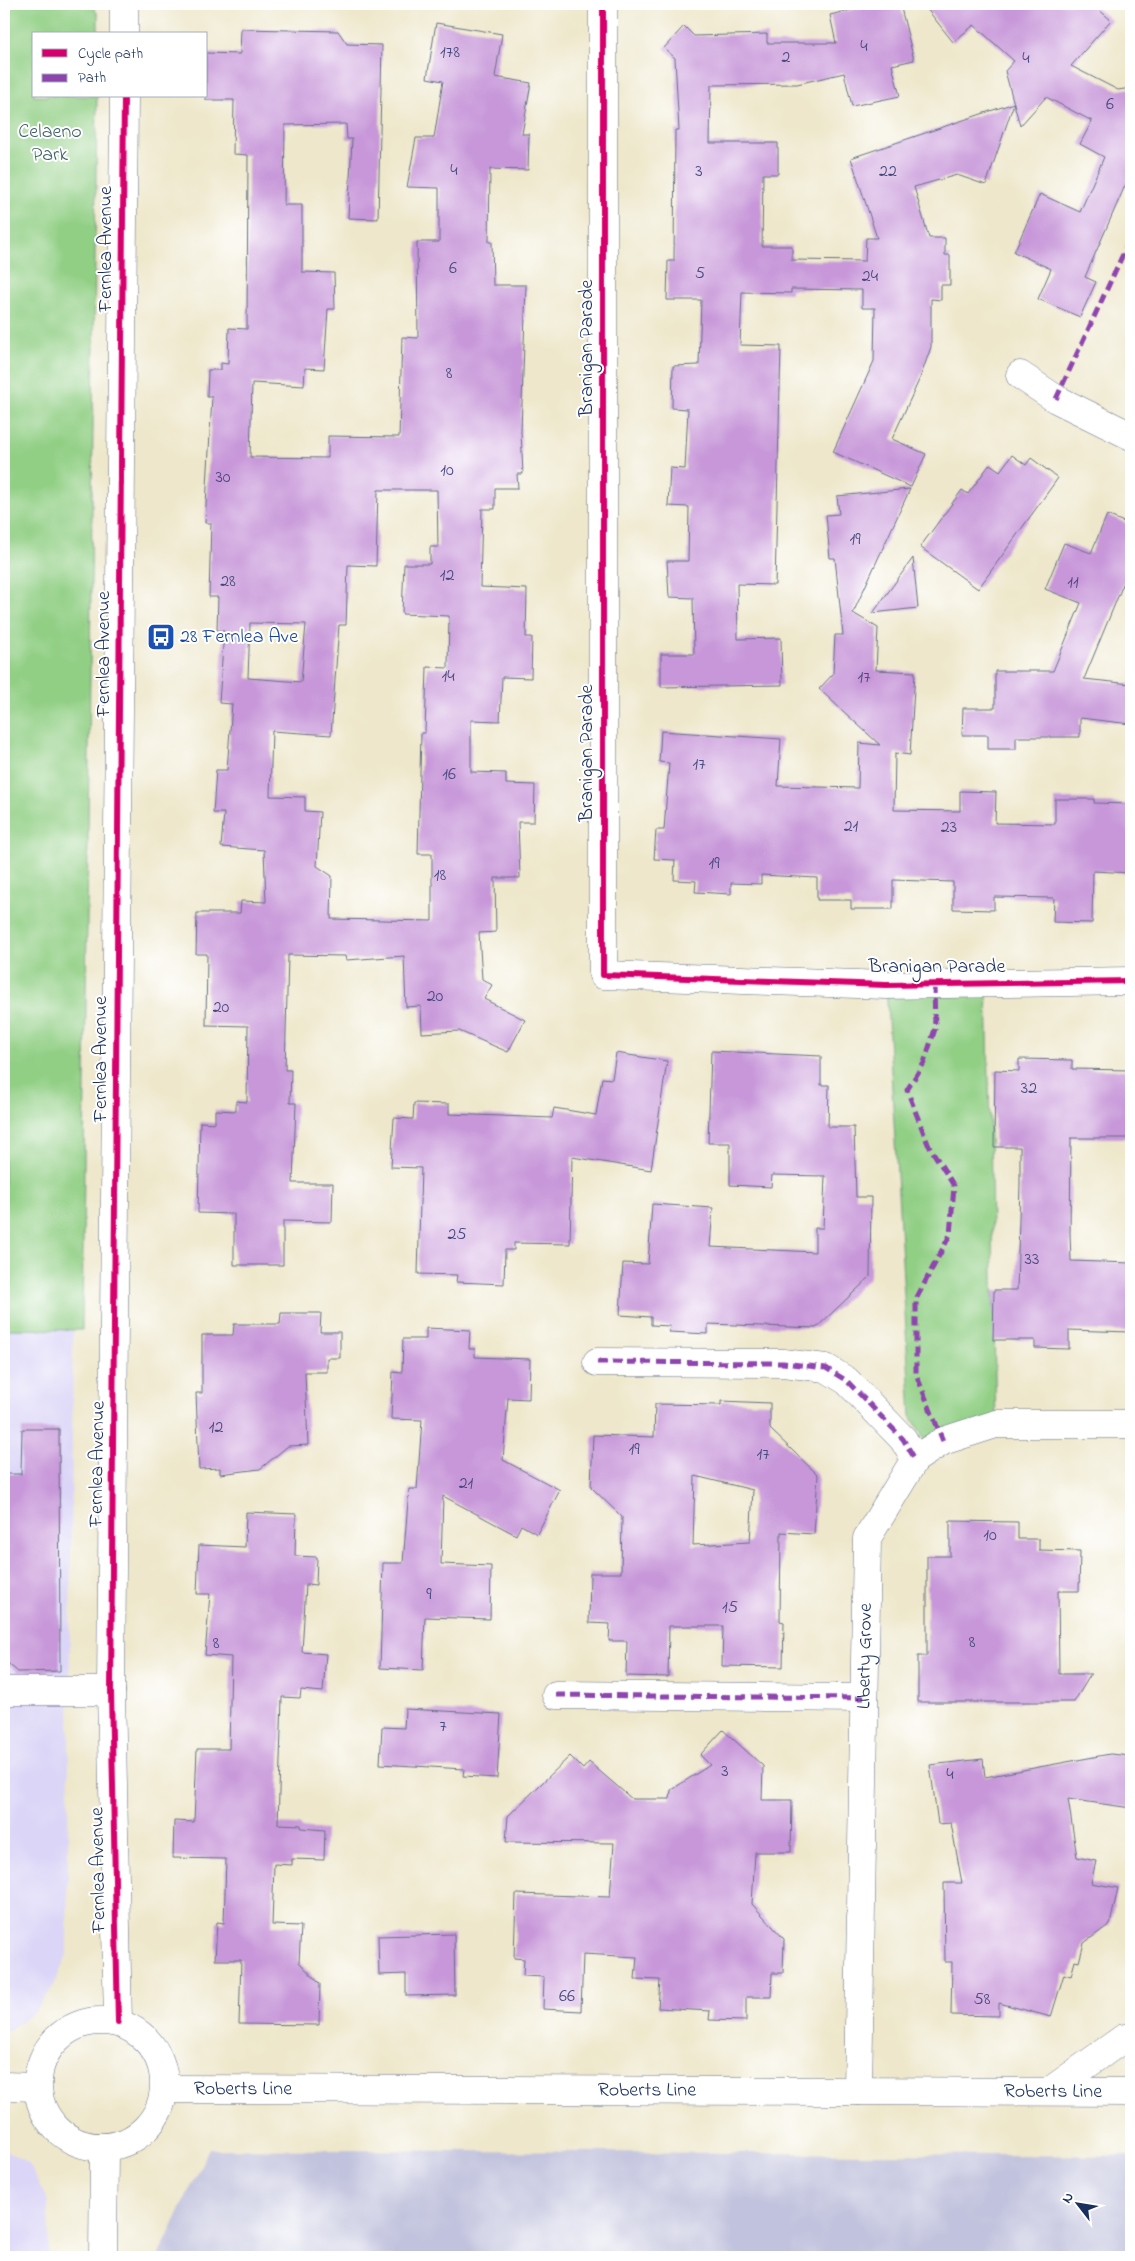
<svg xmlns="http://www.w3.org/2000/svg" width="1135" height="2261" viewBox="0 0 1135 2261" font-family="'Indie Flower',sans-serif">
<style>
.built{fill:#dbd6f7}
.industrial{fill:#c1c2dd}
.green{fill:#91cf84;stroke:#567f71}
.building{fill:#c797d9;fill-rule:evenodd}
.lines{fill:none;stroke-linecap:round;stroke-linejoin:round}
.minor-casing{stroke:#656f84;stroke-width:29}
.major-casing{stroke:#656f84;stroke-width:29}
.minor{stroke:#fff;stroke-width:28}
.major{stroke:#fff;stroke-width:28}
.quiet{stroke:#8e44ad;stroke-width:5;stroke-dasharray:10 5;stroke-linecap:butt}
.cycleway-casing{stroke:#fff;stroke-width:9}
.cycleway{stroke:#d6006c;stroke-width:6}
.labels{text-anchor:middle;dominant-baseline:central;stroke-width:4;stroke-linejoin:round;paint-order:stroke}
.number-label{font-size:18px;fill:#46497d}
.park-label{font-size:20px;fill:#3e5f69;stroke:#fff}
.street-label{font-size:20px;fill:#1b2f5e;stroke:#fff}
.transit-label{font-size:20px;fill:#164399;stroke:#fff;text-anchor:start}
</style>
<rect width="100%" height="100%" fill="#fff"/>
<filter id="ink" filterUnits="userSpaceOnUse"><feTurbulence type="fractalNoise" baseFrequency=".02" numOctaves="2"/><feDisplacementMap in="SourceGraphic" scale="10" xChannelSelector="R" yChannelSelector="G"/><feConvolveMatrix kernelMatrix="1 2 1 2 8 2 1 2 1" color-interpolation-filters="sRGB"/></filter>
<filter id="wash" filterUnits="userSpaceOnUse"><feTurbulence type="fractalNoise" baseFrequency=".0096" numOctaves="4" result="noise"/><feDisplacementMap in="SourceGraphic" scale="20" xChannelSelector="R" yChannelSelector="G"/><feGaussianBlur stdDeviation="1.12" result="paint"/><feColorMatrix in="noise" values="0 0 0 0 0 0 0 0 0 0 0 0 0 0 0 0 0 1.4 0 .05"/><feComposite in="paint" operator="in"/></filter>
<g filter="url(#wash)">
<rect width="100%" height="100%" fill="#eee7cb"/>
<!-- built -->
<path class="built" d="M4,1329L73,1330L67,1956L51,1990L35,2012L7,2031H4Z
M4,2149L29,2164L48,2202L49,2257H4Z"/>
<!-- industrial -->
<path class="industrial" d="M209,2149L1131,2156V2257H158Z"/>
<!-- green -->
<path class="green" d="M4,4H92L98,15V34H34V96H97L82,1330L4,1329Z
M987,983L996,1424L930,1449L911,1416L886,985Z"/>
<g id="blocks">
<!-- building -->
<path class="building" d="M876,4H900L914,60L892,65L900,96L852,106L844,73L797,84L711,85L710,143H778V174H763L762,246H792V260L865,261L866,238H877L851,158L1014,103L986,185L957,175L914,187L929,238H945V255H950V285H941V300L931,299V347L920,378L892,439L926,454L911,487L833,452L874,361L875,308H862V290L791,289V293L742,292L740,345L781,346L775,585L737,584L738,639L781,638L782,685L661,687V654H694L693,598L669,597L667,561H688L689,507L668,506L670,468L685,469L688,409L672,408L673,366L699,365L701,300H667L668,261H674L675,130H679L675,58L664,48L684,26L694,36L767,34V43H836L830,15Z
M923,4H1092L1111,20L1071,66L1118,90L1131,88V172L1085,277L1096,282L1080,317L1038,299L1051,269L1014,252L1040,194L1080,212L1104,157L1080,144L1092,121L1046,97L1020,126L1005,71L1014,61L974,25L953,42Z
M436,23L502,34L495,77L531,83L522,134H529L528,170L490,169L489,242H492L493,285H526L521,432L523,474H517L518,488H495V509H482L480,587L527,589L526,637H532L531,678L502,677L500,721L471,720V772L506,773V784L535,785L534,822H518L520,878H495L496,932L479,933L482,979L492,985L484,999L525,1020L508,1052L459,1031L422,1033L421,1006L406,1007L404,956L346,960L345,956L288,955L285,1070H291L290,1103H296L293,1183H333L332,1222L283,1221V1265H234V1214L198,1213L200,1122L215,1123V1110L236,1111V1101L247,1102L248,1026L206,1025L207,954H196L197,913H240L241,901L266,902L264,850L221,847L224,813H213L216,770H227L232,704L219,703L224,631L217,630L218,597H209L211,523H205L212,397H207L208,370H221V363L228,364L229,328L247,329L248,155L233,154L234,100H206V53L240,54L241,29L338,31L347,44L382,45L378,219L348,218L352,139H347L346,124L285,125L284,205H302V272L334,273L335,309H328L324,369L305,368L304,386L252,383L250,457L328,458V436L399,437L402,337L418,338L417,242H439V188L407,187L416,138H434L443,81L427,78ZM378,490H437L438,547H430V564H404L402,614L449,616L448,668L427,667L425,733H421L418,854H432V921L331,919L332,876L317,866L320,812L305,811V797L270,796L272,731L331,735L339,625H346L348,565L376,566ZM250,623L306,624L301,682L248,678Z
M1012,455L1026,465L1031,458L1058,478L978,589L920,547L962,490L968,494L990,464L1000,471Z
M910,489L853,613L878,628L876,670L915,672L910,755L895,753L894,810L960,811V791L996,792L995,823L1055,824V799H1094V803L1131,804V873L1093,871L1092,923L1053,922L1054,898L994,897V910L953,909V882L893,880V909H851V900H817V878L761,875V884L731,883V894L695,892L696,881L674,880L675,860L654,859L656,830H664L669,763L659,762L661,731L781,739L778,786L858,788L859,743L880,745L819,689L833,674L835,635H843L835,558H830L826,515L839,514L837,496Z
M1107,515L1131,525V565L1084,679L1131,684V724L1080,718V737H1016V749H988V735H962L963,708H995V671H1053L1081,603L1045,589L1064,543L1091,553Z
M913,558L918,608L873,613Z
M711,1051L821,1056V1085H829L828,1127H854L856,1197H871L870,1277L816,1328L708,1324V1334L669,1332L670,1326L651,1325V1317L620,1315L623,1263L648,1264L652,1204L713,1208L710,1247L815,1252V1228H823L825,1176L772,1175L771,1187L730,1185V1143H708Z
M616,1053L667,1061L651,1170L572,1157L570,1244L514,1243V1250H505L504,1284L456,1282L457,1275L418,1274L421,1168L391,1167L394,1118L413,1119L414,1103L449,1104V1114L552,1118L554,1108L596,1115L602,1078L612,1079Z
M1019,1059L1072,1060V1069L1131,1070V1138H1071L1070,1234L1071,1261L1131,1263L1130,1332L1069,1330V1349L1035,1348V1340H993L994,1290H1017L1020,1184V1147H994L995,1070L1019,1071Z
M281,1313H321L320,1332H340V1358H327V1372H305L308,1445L288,1446L260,1469L220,1474V1468L199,1469L196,1393H202V1335H233L234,1324H280Z
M426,1328L470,1330L469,1349H475V1357L530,1359L529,1399L508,1398L503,1460L560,1490L537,1534L521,1525L516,1535L443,1496L441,1564L491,1566L490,1619L425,1617L423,1670L380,1668L383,1563H403L409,1489H417L422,1420L391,1419L393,1372L402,1373L403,1339H426Z
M721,1401L770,1403V1429L818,1475L814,1534L781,1532L780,1621L784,1622L783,1667L722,1666L723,1626H669L668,1677L626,1676L627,1641H609L610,1624L589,1623L590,1573H621L622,1517L591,1487L593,1435L654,1437L655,1404L721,1405ZM695,1476L753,1490L750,1542L693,1545Z
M22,1429H59L60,1671L18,1672L4,1660V1474H21Z
M246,1512L296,1514L295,1556L317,1557L316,1585L306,1584L302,1652L326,1654L323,1692L301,1690L300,1698L282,1697L278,1824L301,1825V1828L325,1830L324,1860L292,1859V1865L274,1864L272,1925L301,1926L299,1962L320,1984L319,2025L239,2024L241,1960H215L217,1922L224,1923L226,1859L173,1858L174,1821L194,1822L197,1749H229L231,1657L205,1655L210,1594H197L199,1545L245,1547Z
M950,1521L1018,1522V1539H1039V1550L1080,1551L1079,1591H1058L1059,1674H1091L1074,1702H918V1656H927V1556H950Z
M405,1709L501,1714L497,1778L463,1776L464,1769L380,1764L382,1727L404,1728Z
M723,1730L763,1766L762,1800H792L791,1852H755L752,1904L784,1939L783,1973H772L771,1997H746V2021L709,2020L710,2011L658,2008L660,1980L635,1979L637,1957L583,1954L581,2011L543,2009L544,1977L523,1976L524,1959L514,1958L516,1894L610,1897L614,1843L506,1842L508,1816L570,1756L583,1769L589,1762L632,1799H670L671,1790L710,1765L700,1755Z
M1110,1754L1131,1756V1808L1068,1799L1077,1857L1096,1861L1091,1883L1118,1888L1110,1924L1084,1943L1079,1962L1075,1961L1071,1976L1064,1974L1051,2017L999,2003V2016L951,2015L952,1962H945L944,1883H962L951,1823L938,1824L930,1765L983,1759L985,1777Z
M454,1934L455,1995L406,1996V1974L379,1975L378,1936Z"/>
</g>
</g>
<g filter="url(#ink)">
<use href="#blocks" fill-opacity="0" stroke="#656f84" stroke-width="1"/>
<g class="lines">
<defs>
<g id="minor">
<path d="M603,4V975L886,985L1131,981"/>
<path d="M124,34V4"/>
<path d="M1020,375L1056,399L1131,436"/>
<path d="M597,1362L783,1363L826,1368L847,1381L903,1439L915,1459"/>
<path d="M4,1691H111"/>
<path d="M556,1695L864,1698"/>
<path d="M118,2022L111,1691L124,96"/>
<path id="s1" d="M858,2091L867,1538L915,1459L943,1441L996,1424H1131"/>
<path d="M1050,2091L1124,2038H1131"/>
</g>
<g id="major">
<circle cx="101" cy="2084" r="63"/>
<path d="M4,2086L37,2087"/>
<path id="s2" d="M165,2089L1131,2092"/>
<path d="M103,2257L104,2148"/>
</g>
</defs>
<!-- minor casing -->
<use href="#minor" class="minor-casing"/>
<!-- major casing -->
<use href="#major" class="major-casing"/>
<!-- minor -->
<use href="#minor" class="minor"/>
<!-- major -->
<use href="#major" class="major"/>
<!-- quiet -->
<path class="quiet" d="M1056,399L1131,237
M934,984L935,1029L924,1063L907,1090L928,1144L954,1186L950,1235L916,1299V1374L943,1441
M597,1362L783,1363L826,1368L847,1381L903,1439L915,1459
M556,1695L864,1698"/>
<defs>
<path id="cycleway" d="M603,4V975L886,985L1131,981
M118,2022L111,1691L124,96"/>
</defs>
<!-- cycleway casing -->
<use href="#cycleway" class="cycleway-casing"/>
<!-- cycleway -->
<use href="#cycleway" class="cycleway"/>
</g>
</g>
<!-- icons -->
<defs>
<symbol id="bus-square" viewBox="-11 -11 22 22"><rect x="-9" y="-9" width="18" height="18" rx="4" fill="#1a4fb4" stroke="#fff"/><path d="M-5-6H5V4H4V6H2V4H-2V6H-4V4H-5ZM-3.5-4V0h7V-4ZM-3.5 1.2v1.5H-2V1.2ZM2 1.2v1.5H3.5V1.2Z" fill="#fff"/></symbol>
</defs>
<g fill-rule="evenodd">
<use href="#bus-square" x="145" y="621" width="32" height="32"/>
</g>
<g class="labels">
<!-- number labels -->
<g class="number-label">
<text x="864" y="47">4</text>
<text x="450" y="53">178</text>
<text x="786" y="58">2</text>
<text x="1026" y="59">4</text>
<text x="1110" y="105">6</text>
<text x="454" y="171">4</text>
<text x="699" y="172">3</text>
<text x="888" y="172">22</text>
<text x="453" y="269">6</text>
<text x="700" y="274">5</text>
<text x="870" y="277">24</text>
<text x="449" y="374">8</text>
<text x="447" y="471">10</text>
<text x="223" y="478">30</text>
<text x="855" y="540">19</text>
<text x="447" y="576">12</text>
<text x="228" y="582">28</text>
<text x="1073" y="583">11</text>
<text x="448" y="677">14</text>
<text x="864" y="678">17</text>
<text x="699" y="765">17</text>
<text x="449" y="775">16</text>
<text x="851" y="827">21</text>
<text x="949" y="828">23</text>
<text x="714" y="864">19</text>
<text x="440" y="876">18</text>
<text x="435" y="997">20</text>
<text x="221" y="1008">20</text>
<text x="1029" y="1089">32</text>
<text x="457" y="1235">25</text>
<text x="1032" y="1260">33</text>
<text x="216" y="1428">12</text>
<text x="634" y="1450">19</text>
<text x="763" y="1455">17</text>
<text x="466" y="1484">21</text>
<text x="990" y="1536">10</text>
<text x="429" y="1595">9</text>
<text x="730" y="1608">15</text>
<text x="972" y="1643">8</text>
<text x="216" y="1644">8</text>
<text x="443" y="1727">7</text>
<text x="725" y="1772">3</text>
<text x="950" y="1775">4</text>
<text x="567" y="1997">66</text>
<text x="982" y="2000">58</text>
</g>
<!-- park labels -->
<g class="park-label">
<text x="50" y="132">Celaeno<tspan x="50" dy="23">Park</tspan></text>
</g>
<!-- street labels -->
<g class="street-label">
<text transform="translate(106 249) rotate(-90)">Fernlea Avenue</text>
<text transform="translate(587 348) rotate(-90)">Branigan Parade</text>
<text transform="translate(104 654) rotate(-90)">Fernlea Avenue</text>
<text transform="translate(587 753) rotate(-90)">Branigan Parade</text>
<text x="937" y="967">Branigan Parade</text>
<text transform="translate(101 1059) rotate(-90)">Fernlea Avenue</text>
<text transform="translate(98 1464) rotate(-89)">Fernlea Avenue</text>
<text stroke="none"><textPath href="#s1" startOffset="435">Liberty Grove</textPath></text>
<text transform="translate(99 1870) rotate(-91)">Fernlea Avenue</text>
<text stroke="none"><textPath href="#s2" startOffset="78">Roberts Line</textPath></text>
<text stroke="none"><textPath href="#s2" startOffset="482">Roberts Line</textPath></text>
<text stroke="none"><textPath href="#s2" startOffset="888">Roberts Line</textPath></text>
</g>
<!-- transit labels -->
<g class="transit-label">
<text x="180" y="637">28 Fernlea Ave</text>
</g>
</g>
<!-- margin -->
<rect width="1135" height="2261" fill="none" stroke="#fff" stroke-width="20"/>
<!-- legend -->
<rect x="32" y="32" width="175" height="65" fill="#ffffff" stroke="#a4acbf"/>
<rect x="42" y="49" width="25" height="8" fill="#d6006c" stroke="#a4acbf"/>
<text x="78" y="58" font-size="15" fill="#1b2f5e">Cycle path</text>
<rect x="42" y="74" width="25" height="8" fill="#8e44ad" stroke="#a4acbf"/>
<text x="78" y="82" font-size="15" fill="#1b2f5e">Path</text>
<!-- north arrow -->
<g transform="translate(1078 2204) rotate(301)" stroke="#ffffff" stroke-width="4" paint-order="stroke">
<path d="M0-4L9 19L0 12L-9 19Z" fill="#1b2f5e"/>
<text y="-8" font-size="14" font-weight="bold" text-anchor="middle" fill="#1b2f5e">N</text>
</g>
</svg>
